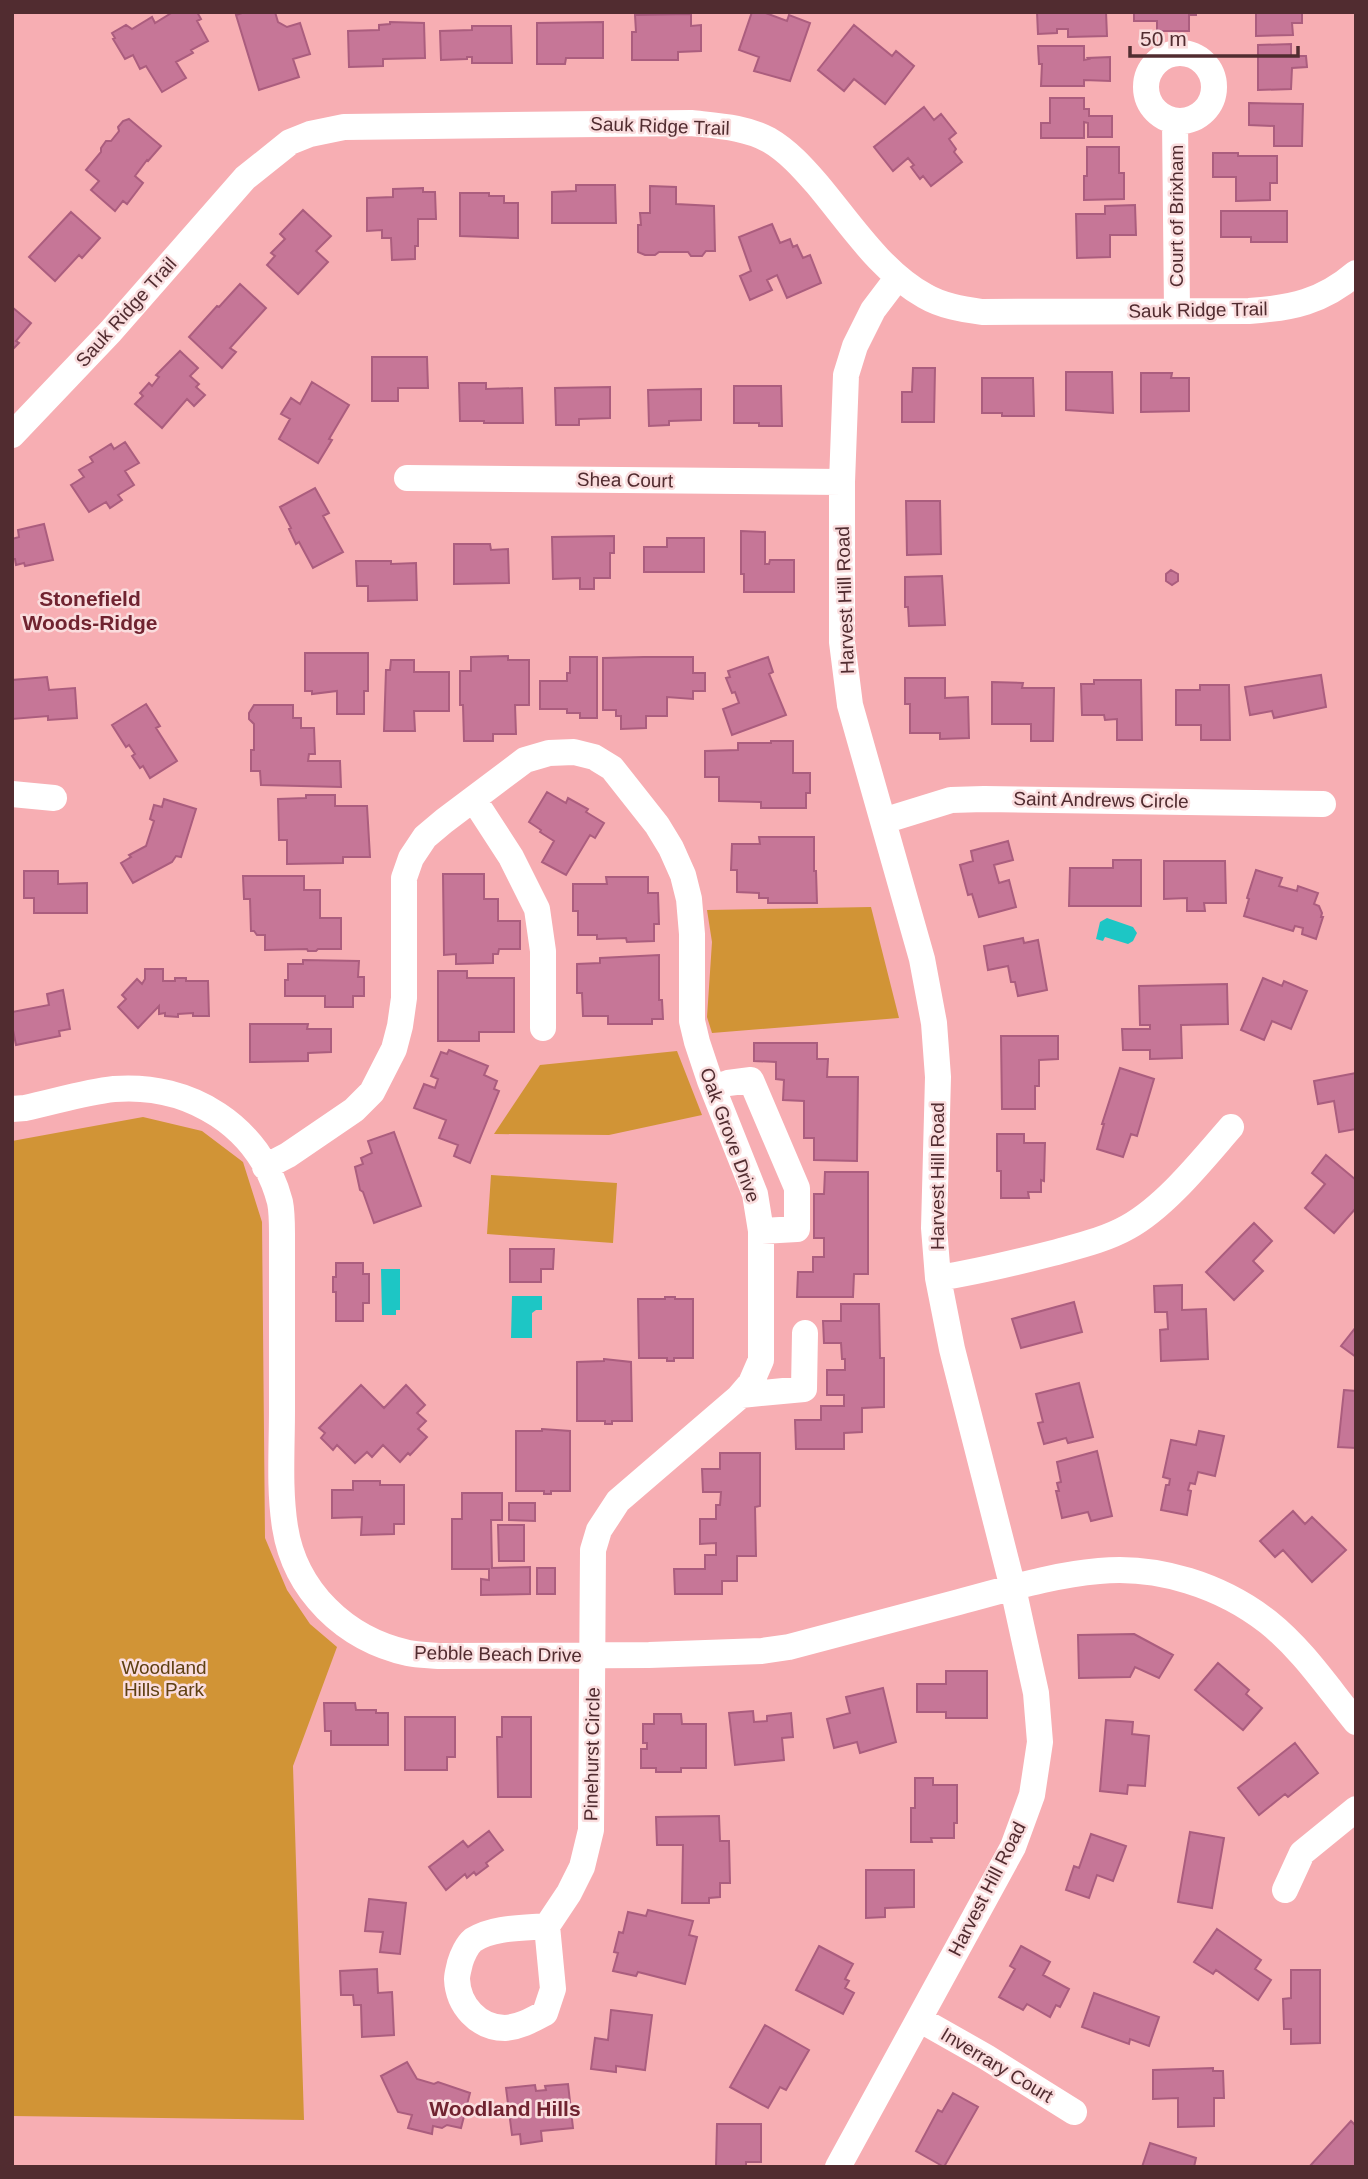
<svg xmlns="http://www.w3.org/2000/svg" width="1368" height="2179" viewBox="0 0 1368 2179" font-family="Arial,sans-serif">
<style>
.green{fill:#d19436}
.water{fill:#1dc6c5}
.building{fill:#c67697;stroke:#ab5d7e;stroke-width:2}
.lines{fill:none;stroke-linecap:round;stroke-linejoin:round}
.minor{stroke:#fff;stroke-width:26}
.labels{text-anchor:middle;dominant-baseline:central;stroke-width:5;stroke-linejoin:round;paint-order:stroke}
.street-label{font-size:19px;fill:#512c30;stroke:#faddde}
.park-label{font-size:19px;fill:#5f4011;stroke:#faddde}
.neighbourhood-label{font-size:21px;font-weight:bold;fill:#702330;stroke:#faddde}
</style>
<rect width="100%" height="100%" fill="#f7aeb3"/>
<!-- green -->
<path class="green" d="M871,907L899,1018L712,1033L707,1017L712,942L707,910Z
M677,1051L702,1115L609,1135L494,1134L540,1065Z
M143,1117L202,1131L243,1162L262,1222L265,1538L287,1590L310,1624L337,1647L293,1766L304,2120L12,2116V1141Z
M491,1175L617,1183L613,1243L487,1234Z"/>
<!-- water -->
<path class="water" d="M1107,918L1133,927L1137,933L1133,941L1128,944L1105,937L1103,941L1096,939L1100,922Z
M381,1269H400V1310H396V1315H382Z
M512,1296H542V1310H536L532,1313V1338H511Z"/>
<!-- building -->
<path class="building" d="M173,12H197L201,19L197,21L208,41L191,50L193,53L176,62L186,78L162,92L146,66L140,69L133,55L125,59L113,39L115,38L112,33L126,25L132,29L152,17L155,23Z
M245,12H275L278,22L287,27L300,23L310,54L293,59L299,77L259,90L236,15Z
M752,12H763L787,21L789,15L810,23L790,81L754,71L759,57L739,50Z
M1037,12H1106L1107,36L1068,37V29H1057V33L1038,34Z
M1134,12H1196V15H1189V31H1157V21H1134Z
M1256,12H1302V23H1292L1293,35L1256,36Z
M691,14V26L701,25V51L678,52V60H632V32H636L635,15Z
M390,22L424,23L425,58L383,59V66L349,67L348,31L379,30V25L390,24Z
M603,22V58H566L565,64H537V23Z
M854,25L892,56L896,51L914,66L885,104L854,79L844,91L818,70Z
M472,26H511L512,63H472V57H467V59L441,60L440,31L472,30Z
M1291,44V56H1306L1307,67L1292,68L1291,89L1258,90V45Z
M1038,46H1084V60L1089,59L1088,58L1110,57V81L1084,80V86H1041L1042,64H1039Z
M1050,98H1084V109H1089V116H1112V137H1088V123L1084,122V138H1041V123H1050Z
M1249,103L1303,104L1302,146H1274V126L1249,125Z
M924,107L934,120L941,114L956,133L949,139L956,149L954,152L962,162L931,186L923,176L920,179L911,167L914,165L908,158L893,171L874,147Z
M129,119L161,146L148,161L147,160L135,176L143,183L127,204L123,201L115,211L91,190L99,181L86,170L101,152V148L106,141H111L119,131L118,127L123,121Z
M1087,147H1119V173H1124V199L1084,200V176H1087Z
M1213,153H1238V156H1277V183H1270V200L1236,201V177H1213Z
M576,185H615L616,223H552V192L576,191Z
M650,186L676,187V204L714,206L715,251H706L702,256H691L688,252H659L655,255H645L638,252V225H641L640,213H650Z
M423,188V192H435L436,219H418V246H415V259L392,260L391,238H382V230L367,231V198L393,197V189Z
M460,193H489V196H504V203H518V238L460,236Z
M1135,205L1136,235H1110V257L1077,258L1076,214H1105V206Z
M303,210L331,236L316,251L328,262L298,294L267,265L275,256L271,253L285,239L280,234Z
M1221,211H1287V242H1251V237H1221Z
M71,212L100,238L82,258L79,255L55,281L29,257Z
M772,224L780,243L790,239L793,247L797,245L803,258L810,255L821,283L787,298L777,275L767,280L772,290L750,300L740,276L751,271L739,237Z
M240,284L266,308L230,348L236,352L222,368L189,337L217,306L219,307Z
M12,307L31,323L16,341L19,343L12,350Z
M180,351L198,368L190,376L199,384L196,387L205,395L194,406L187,399L162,428L135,404L143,396L140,393L149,383L152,386L159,377L156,375Z
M372,357H427L428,388H398V401H372Z
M913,368H935L934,422H902V392H912Z
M1066,372H1112L1113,413L1066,410Z
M1141,373H1172L1171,378H1189V411L1141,412Z
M982,378H1033L1034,416H1002V413H982Z
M312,382L349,405L329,439L332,440L318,463L279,439L290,419L281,414L291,398L300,404Z
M459,383H486V389L522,388L523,423H484V421H460Z
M734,386H781L782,426H759V423H734Z
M610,387V418L579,419V425H556L555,388Z
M701,389V420L669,421V425L649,426L648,390Z
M125,442L139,463L125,471L134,485L118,495L122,500L110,508L106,502L89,512L71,485L84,477L79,470L93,462L90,457L111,444L114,449Z
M315,488L329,513L323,516L343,552L313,568L299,542L296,544L289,529L291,528L280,507Z
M906,501H940L941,554L907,555Z
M44,524L53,560L25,566L24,563L16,565L15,559H12V539L19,537L18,530Z
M741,531L765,532V564H769L770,560H794V592H744V574H741Z
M614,536V553H610V578H594V589H580V578L553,579L552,537Z
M667,538H704V572H644V547H667Z
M454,544H490L491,550L508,549L509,583L454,584Z
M356,561H391V564L416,563L417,600L368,601V586H357Z
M1171,570L1178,574V581L1172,585L1166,581V574Z
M942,576L945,625L909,626L908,607H905V577Z
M305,653H368V691H364V714H337V691L312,694V691H305Z
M508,656V660H529V705H515L516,734H493V741H464L463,705H460V671H471V657Z
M570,657H597V718H580V713H567V709H540V681H567V673H570Z
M644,657H693V673H705V691H693V699L667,697V716H646V728L621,729V716H616V710H603V658Z
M768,657L773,672L769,674L786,715L732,735L723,709L739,703L735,692L732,693L726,678L730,677L728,671Z
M391,660H414V672H449V711H414L415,731H384L386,670H390Z
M1321,675L1326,707L1274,718L1272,711L1250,715L1245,687Z
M47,677L49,690L75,688L77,718L48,720V716L12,719V680Z
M905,678H945V698L968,697L969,738L940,739V733H910V704H905Z
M1094,680H1141L1142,740H1117V719L1105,720L1104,715H1082L1081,684H1094Z
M992,682L1023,683L1022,688H1054L1053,741H1031V724H992Z
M1200,685H1229L1230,740H1201V725H1176V690H1200Z
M146,704L160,726L156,728L177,761L150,778L143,766L140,768L132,756L135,754L129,745L126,747L112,725Z
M254,705H293V718H301V728H314L315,754H309L308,761H340L341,787L261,785L260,771H251V750H254V724L249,719V713Z
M771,741H793V773H810V793H806V808H761V802L719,801V777H705V751L738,750V743H771Z
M547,792L566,803L568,798L588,809L586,812L604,823L595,838L590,835L566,875L542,862L554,841L540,832L541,830L529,822Z
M306,795H335V806H367L370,857H343V863L287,864V840H279L278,799L306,798Z
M164,799L196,809L181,857L176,856L172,862L133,883L121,863L131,857L129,855L146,846L154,821L150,819L154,805L162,807Z
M759,837H814V871H816L817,903H768V898H759V893L737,892V870H731L732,844H760Z
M1008,841L1013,860L994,865L999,883L1009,880L1016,907L979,917L972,894L968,895L960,865L973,861L971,851Z
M1113,860H1141V906H1069L1070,868H1113Z
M1164,861H1225L1226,903H1204L1205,911H1187V898L1164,899Z
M1256,870L1282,878L1279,886L1297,891L1298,886L1318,893L1314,904L1319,906L1322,913L1321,917H1323L1316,939L1302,934L1303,928L1295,926L1293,931L1244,916L1249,899L1247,898Z
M24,871H58V884L87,883V913H34V898H24Z
M443,874H484V899H498V921H520V949H499L498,954H493V963L456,964V954L444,955Z
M243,876H304V890H320V918H341V949H318L316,951H308L307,949L265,950V935H257L254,931H251L250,899H244Z
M606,877H648V893H658L659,924H654V941L627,942L626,938L597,939V935H578V911H573V884H607Z
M1023,938L1024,943L1038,940L1047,990L1018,996L1015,982H1011L1008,966L988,970L984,946Z
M659,955V1000H662L663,1019H652V1024H608V1016H583L582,993H577V964L600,963V958Z
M303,960L359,961L358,977H364V996H353V1007H325V996H285V980H288V964H303Z
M145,969H163V981H175V978H186V981H208L209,1016H193V1013L178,1014V1017L165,1016V1013L159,1014V1006L138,1028L118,1007L126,999L122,995L137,979L142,984L145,979Z
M438,971H467V978H514V1032H479V1041H438Z
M1263,978L1282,986L1284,981L1307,991L1291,1029L1272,1021L1264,1040L1241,1030Z
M1227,984L1228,1024L1181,1025L1182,1058L1150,1059V1050H1123L1122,1029H1150V1025H1140L1139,986Z
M63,990L70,1029L59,1031L60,1036L16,1045L12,1025V1012L49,1005L47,994Z
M250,1024H308L307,1029H331V1052L308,1053V1061L250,1062Z
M1001,1036H1058V1059L1039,1060V1086H1035V1109H1002Z
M754,1043H817V1059H828L827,1077H858L857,1161L814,1160V1138H804V1101L783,1100L784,1080L776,1079V1062L754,1061Z
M449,1050L488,1066L484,1075L497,1081L494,1089L499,1091L470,1163L454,1156L458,1145L439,1138L446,1120L414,1108L424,1084L435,1088L438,1079L431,1076L441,1052L447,1054Z
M1120,1068L1154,1079L1137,1136L1131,1134L1123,1157L1097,1149L1104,1124H1102Z
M1356,1073V1129L1339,1132L1334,1101L1318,1104L1314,1081Z
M394,1132L421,1206L374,1223L363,1192L360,1190L355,1167L363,1164L361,1158L372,1153L368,1141Z
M997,1134H1024V1143H1045L1044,1181L1041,1180V1192H1028L1029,1198H1001V1171H997Z
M1326,1155L1356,1180V1208L1334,1233L1305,1208L1325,1184L1312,1173Z
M825,1172H868V1274H854L853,1297H797L798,1272H813V1257H824V1238H814V1194H824Z
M1254,1223L1272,1241L1253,1261L1263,1271L1234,1300L1206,1272Z
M510,1249H554L553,1269H541V1282H510Z
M336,1263H363V1274H369V1303H363V1321H336V1292H333V1277H336Z
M1182,1285V1310L1206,1309L1208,1359L1161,1361L1160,1330L1168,1329L1167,1312H1155L1154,1286Z
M665,1297H675V1299H693V1358H674V1361H667V1358H639L638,1299H665Z
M1074,1302L1082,1332L1021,1348L1012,1319Z
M841,1304H879L880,1358H884V1407L862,1408V1432L844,1433V1449H796L795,1420H821V1406H844V1395H827V1370H845V1359H842L841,1343H824L823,1321H841Z
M1356,1327V1357L1341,1346Z
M604,1359L631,1362L632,1421H612V1424H605V1421H577V1362L604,1361Z
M1079,1383L1093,1437L1068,1443L1066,1438L1044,1444L1038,1423L1043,1422L1036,1394Z
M361,1385L384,1408L406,1385L425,1405L417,1413L426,1421L418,1429L427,1437L410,1455L408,1453L400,1462L383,1445L372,1457L367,1452L355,1463L337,1445L333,1450L321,1438L325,1433L319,1428Z
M1344,1390L1356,1391V1448L1338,1447Z
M542,1429L570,1431V1491H551V1494H544V1491H516V1431H542Z
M1199,1431L1224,1436L1215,1476L1198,1472L1195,1484L1190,1483L1188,1490L1191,1491L1187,1515L1161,1510L1166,1485H1169L1170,1479L1163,1477L1171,1440L1196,1445Z
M1097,1451L1112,1516L1091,1521L1088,1512L1062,1518L1056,1491H1059L1057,1483L1061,1482L1057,1462Z
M720,1453H760V1506L755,1507L756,1556H737V1581H722V1594H675L674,1569H705V1555H716V1543L700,1544V1519H716V1505H720L721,1492H703L702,1469H720Z
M353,1481H380V1485H404V1524H394V1534L361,1535L362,1517L332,1518V1490H353Z
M462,1493H502V1520H491L492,1568L530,1567V1594L481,1595V1579L489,1580V1569H452V1519H462Z
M509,1503H535V1521L509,1520Z
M1293,1511L1305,1524L1312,1517L1346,1550L1312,1582L1283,1550L1275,1557L1260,1541Z
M498,1525H524V1561H499Z
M537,1568H555V1594H537Z
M1134,1634L1173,1655L1159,1678L1135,1667L1130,1677L1079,1678L1078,1635Z
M1218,1663L1249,1690L1246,1694L1262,1708L1243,1730L1195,1690Z
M946,1671H987V1718H946V1712H917V1684H946Z
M883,1688L896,1742L860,1753L857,1742L834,1748L827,1719L850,1713L846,1697Z
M324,1703H355L356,1710H376V1713H388V1745H331V1731H325Z
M753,1711L754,1722L767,1721V1716L791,1713L793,1737L782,1738L784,1760L735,1765L729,1713Z
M654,1714H681L682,1724H706V1768H681V1772H656V1768H641V1749H647V1743H643V1724H654Z
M405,1717H455V1757H447V1770H405Z
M502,1717H531V1797H498L497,1737H502Z
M1106,1720L1133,1722L1132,1734L1149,1736L1145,1786L1128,1785L1127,1794L1100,1791Z
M1295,1743L1318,1773L1288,1797L1285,1794L1259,1815L1238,1788Z
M915,1778H933V1785H957V1823H954V1838H931L932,1842H911V1808H915Z
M719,1816L720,1841H729L730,1883H720V1897L709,1898V1903H682L683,1845H657L656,1817Z
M489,1831L503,1850L486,1863L488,1866L476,1875L474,1872L467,1878L465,1874L446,1890L429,1867L463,1841L468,1847Z
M1190,1832L1224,1838L1212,1908L1178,1902Z
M1091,1834L1126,1846L1113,1881L1097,1875L1089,1898L1066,1890L1074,1866L1079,1868Z
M866,1870H914V1907L885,1908V1917L866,1918Z
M369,1899L406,1903L400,1954L380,1952L383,1932L365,1931Z
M648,1910L693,1921L689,1935L697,1937L685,1984L638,1972L636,1976L613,1971L618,1953L614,1952L619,1932L623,1933L628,1912L646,1916Z
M1217,1929L1261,1960L1255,1969L1271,1980L1258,2000L1216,1970L1213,1974L1194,1962Z
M819,1946L853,1964L845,1979L849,1981L845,1988L854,1993L843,2014L796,1990Z
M1021,1946L1050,1962L1043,1975L1069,1989L1060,2007L1056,2005L1050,2017L1027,2004L1023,2010L999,1997L1015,1969L1010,1966Z
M377,1969L378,1993L392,1992L394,2035L362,2037L361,2005H354L353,1995H341L340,1971Z
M1291,1970H1320V2043L1291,2044V2029H1284L1283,1999L1291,1998Z
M1094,1993L1159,2017L1149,2046L1130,2039L1129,2044L1082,2027Z
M611,2010L652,2015L645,2070L616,2066V2072L591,2069L595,2038L608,2040Z
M765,2025L809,2050L786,2090L780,2087L768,2108L730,2087Z
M407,2062L417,2079L434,2084L438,2082L470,2093L461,2128L447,2125L442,2128L433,2126L432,2134L408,2128L412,2115L398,2112L381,2076Z
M1213,2068V2071H1223L1224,2098H1214V2126L1178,2127V2098L1153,2099V2070Z
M568,2084L573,2128L541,2131L542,2141L521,2144L520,2134L512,2135L506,2088L535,2085L536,2091L546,2090L545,2086Z
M953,2093L978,2107L944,2167L916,2151L938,2110L942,2112Z
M1351,2121L1356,2126V2167H1309Z
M717,2124H761V2162H746V2167H716Z
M1150,2143L1196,2158L1194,2167H1142Z"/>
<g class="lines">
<!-- minor -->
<path class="minor" d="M1146 87a34 34 0 1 1 68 0a34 34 0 1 1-68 0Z
M1175,121L1177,310
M12,435L111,331L245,178L290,142L310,134L344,127L691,123C718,126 745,127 769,140C788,151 803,168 817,184C849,222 881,272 925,296C942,306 962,309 982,312L1249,311C1292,308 1322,302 1356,273
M407,478L842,482
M12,794L54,798
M474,800L511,857L537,909L543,951V1028
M883,821L951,800L984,799L1323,804
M713,1088L728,1083L751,1080L797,1188V1229L761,1231
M12,1109L25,1108C54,1102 85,1092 114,1089C190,1083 260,1126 280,1202C282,1212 282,1224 282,1234C282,1293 282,1351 282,1410C282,1449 279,1489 285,1527C295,1591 345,1639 408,1653C418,1655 429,1655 439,1656L649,1655L762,1651L789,1647C846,1632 902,1617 959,1602C1005,1590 1051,1575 1099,1571C1158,1565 1222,1586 1268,1622C1303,1650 1328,1688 1356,1722
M265,1167L288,1155L354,1110L372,1092L394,1049L400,1026L404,998V878L411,858L425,837L444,821L525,760L549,753L574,752L594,757L612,768L657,825L671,848L683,875L689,899L692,934V1021L697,1042L710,1081L755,1194L761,1231V1360L751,1383L739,1397L618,1501L599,1530L593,1550L591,1830L582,1867L569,1893L547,1926L553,1989L545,2013C532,2020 520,2027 505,2028C478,2028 458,2005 457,1979C457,1974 459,1968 460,1963C462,1956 467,1945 473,1940C493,1927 524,1928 547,1926
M938,1278C977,1272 1014,1263 1053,1253C1078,1246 1105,1240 1128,1227C1166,1206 1203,1159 1231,1127
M741,1395L804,1389L805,1333
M1285,1890L1302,1853L1356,1809
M919,2019L986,2057L1074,2112
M838,2167L1013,1847L1032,1795L1040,1742L1036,1693L1013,1588L952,1349L938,1278L934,1228L938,1077L934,1023L922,959L850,705L842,642V482L846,375L855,346L873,310L898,277"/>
</g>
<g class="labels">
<!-- street labels -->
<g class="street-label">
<text transform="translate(660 126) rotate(2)">Sauk Ridge Trail</text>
<text transform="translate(1176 216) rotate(-90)">Court of Brixham</text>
<text transform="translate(1198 310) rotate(-1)">Sauk Ridge Trail</text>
<text transform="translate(126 312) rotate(-48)">Sauk Ridge Trail</text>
<text transform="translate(625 480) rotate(1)">Shea Court</text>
<text transform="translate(845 600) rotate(-92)">Harvest Hill Road</text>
<text transform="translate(1101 800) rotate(1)">Saint Andrews Circle</text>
<text transform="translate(730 1135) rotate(70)">Oak Grove Drive</text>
<text transform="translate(937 1176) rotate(-90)">Harvest Hill Road</text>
<text transform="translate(498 1654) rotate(1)">Pebble Beach Drive</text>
<text transform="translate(592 1754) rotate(-89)">Pinehurst Circle</text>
<text transform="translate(987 1889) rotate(-63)">Harvest Hill Road</text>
<text transform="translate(997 2065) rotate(31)">Inverrary Court</text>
</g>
<!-- park labels -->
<g class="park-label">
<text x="164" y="1667">Woodland<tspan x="164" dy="22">Hills Park</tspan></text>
</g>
<!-- neighbourhood labels -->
<g class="neighbourhood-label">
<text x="90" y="598">Stonefield<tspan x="90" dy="24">Woods-Ridge</tspan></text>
<text x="505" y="2108">Woodland Hills</text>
</g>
</g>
<!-- border -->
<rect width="1368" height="2179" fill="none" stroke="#512c30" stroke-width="28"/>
<!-- scale -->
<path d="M1130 46v10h168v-10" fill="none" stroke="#512c30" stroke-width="3.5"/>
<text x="1140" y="46" font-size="21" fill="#512c30" stroke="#faddde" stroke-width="5" paint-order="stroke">50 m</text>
</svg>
